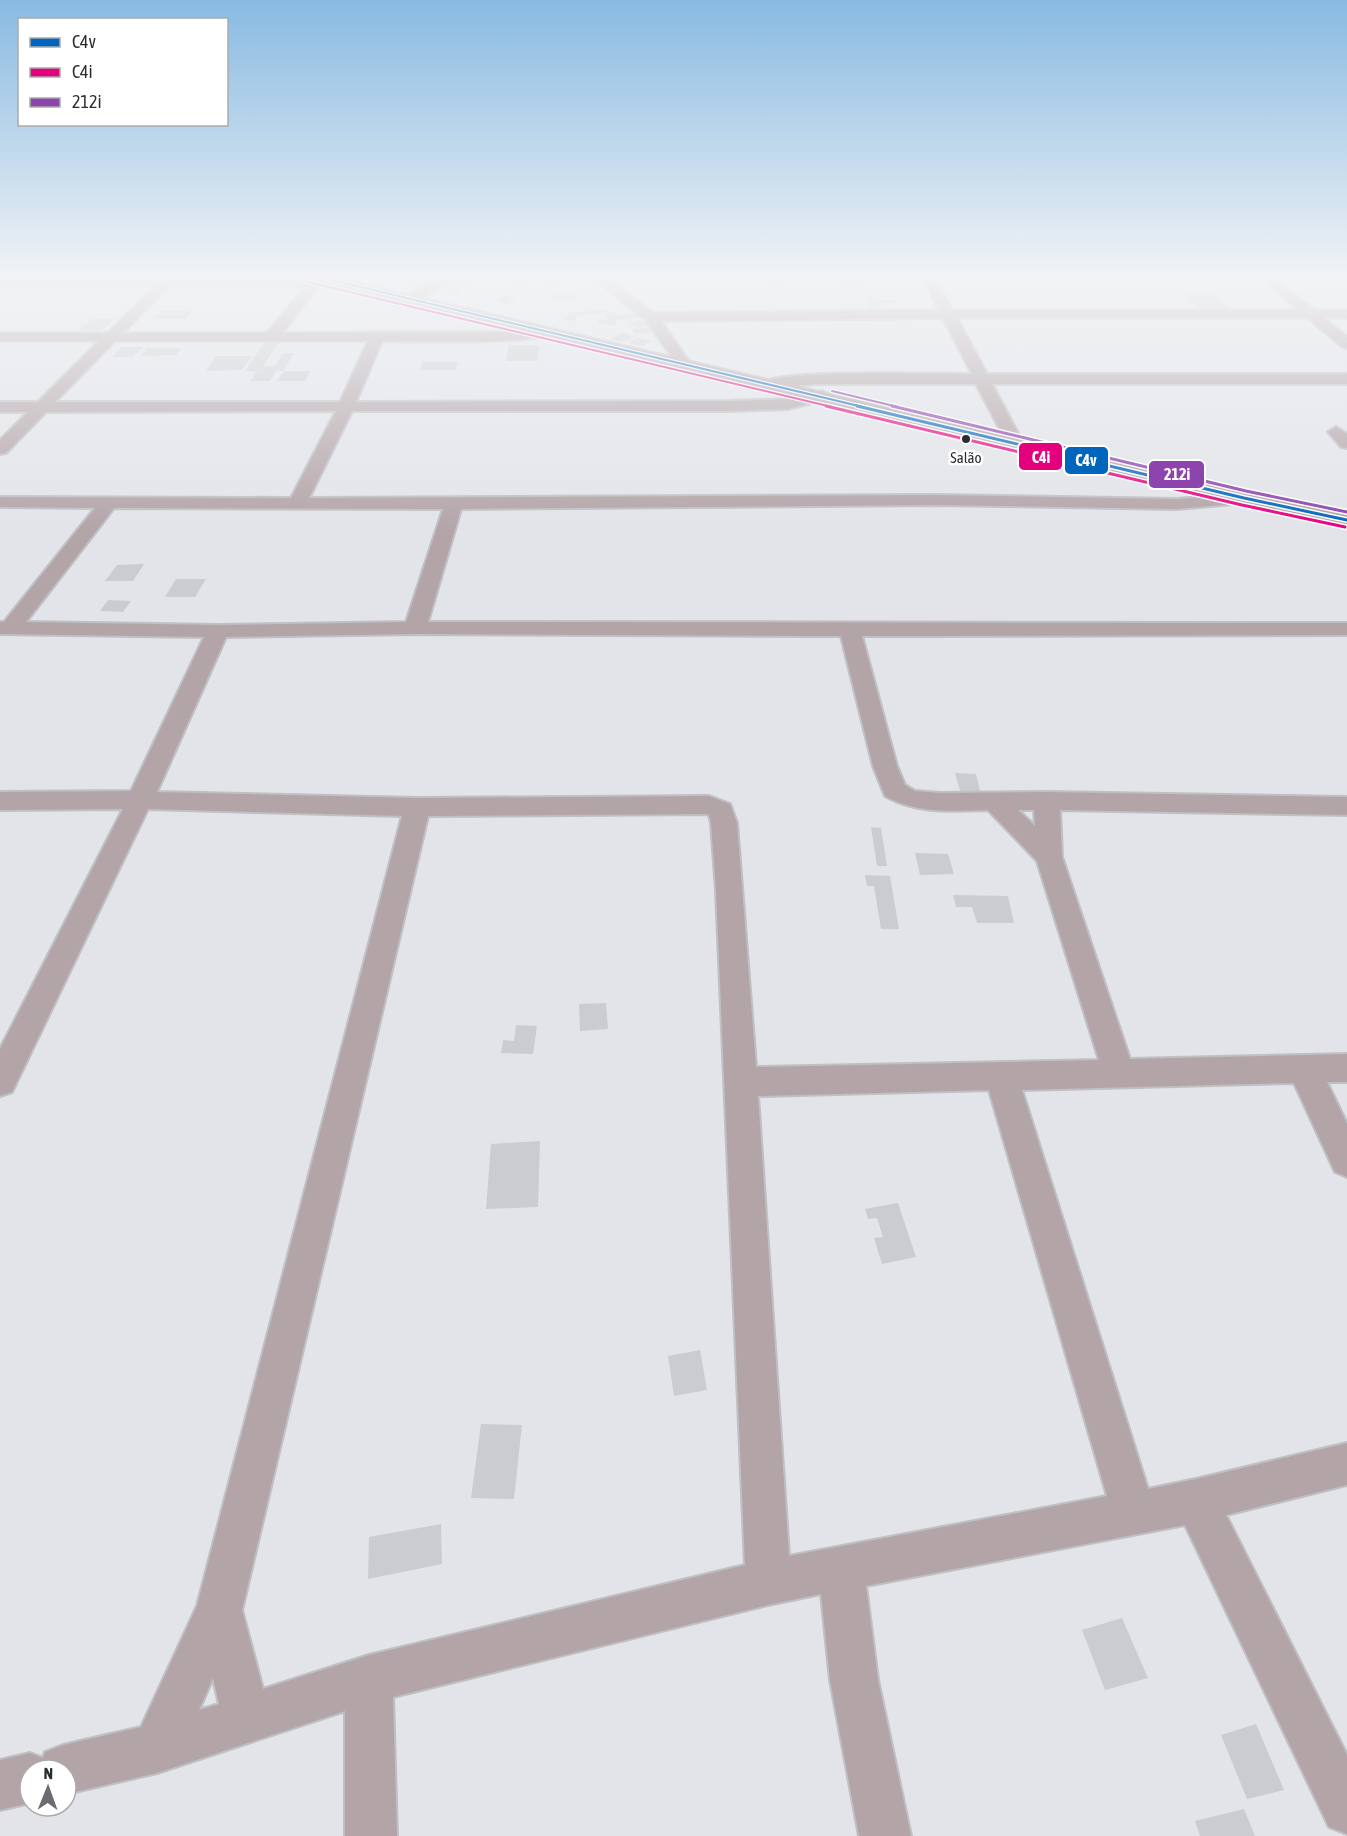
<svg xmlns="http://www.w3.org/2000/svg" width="1347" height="1836" viewBox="0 0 1347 1836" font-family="'Asap Condensed',sans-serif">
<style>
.building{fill:#cbccd0}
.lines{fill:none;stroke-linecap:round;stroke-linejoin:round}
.street-casing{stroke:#bfc0c3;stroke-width:4}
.secondary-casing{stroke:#bfc0c3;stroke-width:3}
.street{fill:#b3a4a8;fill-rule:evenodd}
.secondary{fill:#b1a3a7;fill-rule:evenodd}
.bus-1-far1-casing{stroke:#fff;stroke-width:4.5}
.bus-1-casing{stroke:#fff;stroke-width:6}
.bus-2-far1-casing{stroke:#fff;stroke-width:4.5}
.bus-2-casing{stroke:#fff;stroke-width:6}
.bus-3-far1-casing{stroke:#fff;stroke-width:4.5}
.bus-3-casing{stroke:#fff;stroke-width:6}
.bus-1-far1{stroke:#0065bd;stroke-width:2}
.bus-1{stroke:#0065bd;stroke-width:3}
.bus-2-far1{stroke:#e5007d;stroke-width:2}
.bus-2{stroke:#e5007d;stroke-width:3}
.bus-3-far1{stroke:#8e44ad;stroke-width:2}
.bus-3{stroke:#8e44ad;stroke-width:3}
.bus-dot{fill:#2b2c2f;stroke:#fff;stroke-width:2}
.labels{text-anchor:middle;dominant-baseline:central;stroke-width:5;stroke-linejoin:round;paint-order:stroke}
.far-bus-label{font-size:15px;fill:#2b2c2f;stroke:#fff}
.line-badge{stroke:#fff;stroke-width:2}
.badge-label{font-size:16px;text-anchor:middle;font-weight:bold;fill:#fff}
</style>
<rect width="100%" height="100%" fill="#e3e4e9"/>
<!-- building -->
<path class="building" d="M835,278H866L869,286H837Z
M411,281L432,285L415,294L407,293L414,290L407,289L414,285L407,283Z
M770,281H785L786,284L785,286L771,287Z
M535,282L533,287H511L513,283Z
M541,282H562V287H540Z
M460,283H472L470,288H462L457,296L444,294Z
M784,287H797L798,292H766V289H785Z
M553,294H577L578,298L553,300Z
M503,295L518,296L506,304L494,302Z
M1185,295H1215L1230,309H1198Z
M867,298H874L875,300H900L901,302H879L883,313H873Z
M606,310V313L614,312L616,316L636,313L641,318L609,320H616V324L609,326L608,324H597L599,320H607L605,313L577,316L575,321L563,320L568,313Z
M160,311H192L186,319H153Z
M92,319H115L101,331L78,330Z
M641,320L649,325L637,328L628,322Z
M648,327L653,332L636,334L633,330Z
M623,333L635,337L624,342L609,339Z
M637,338L651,341L643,346L628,343Z
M264,343H278L263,366H275L283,353H294L283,371H276L270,381H251L256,372H270L245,371Z
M509,345H540L537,361H506Z
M122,347H144L132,357H112Z
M147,348H181L176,355L141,356Z
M216,356H252L242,370L206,371Z
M423,362H458L456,370H420Z
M284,371H310L309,374L305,381H277Z
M144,564L133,581H105L117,565Z
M176,579H206L195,597H165Z
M108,600L131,601L123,612L100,611Z
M955,773L976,774L981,795L961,794Z
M871,827L881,828L887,866H877Z
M915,853L948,854L954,874L920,875Z
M865,875L890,876L899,929H881L874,886H867Z
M953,895L1008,896L1014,923H977L972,907H956Z
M606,1003L608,1029L580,1031L579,1004Z
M516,1025L537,1026L533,1054L501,1053L503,1040L514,1041Z
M540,1141L538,1207L486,1209L491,1144Z
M898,1203L916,1257L882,1264L874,1238L883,1237L877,1218L868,1219L865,1209Z
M700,1350L707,1390L674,1396L668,1356Z
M481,1424L522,1425L514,1499L471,1498Z
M441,1524L442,1564L368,1579L369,1537Z
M1122,1618L1148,1678L1105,1690L1082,1630Z
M1256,1724L1284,1790L1247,1799L1221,1735Z
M1244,1809L1255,1836H1200L1195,1821Z"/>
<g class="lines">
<defs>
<path id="street" d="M316,274H324L326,277L282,333L505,332L549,328L556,332C544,345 408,341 382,341L356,402L731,401L788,399L822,391L830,396L827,399L788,409L731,411H352L309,498L935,495L1177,499L1244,493L1250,494L1253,498L1250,502L1244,503L1177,509L935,505L461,509L428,622L1347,623V635L862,636L897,766L905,785L915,791L940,793L1047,792L1347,797V815L1060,810L1062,857L1130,1059L1347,1054V1082H1327L1347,1124V1177L1335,1172L1294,1083L1022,1090L1148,1489L1196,1479L1347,1443V1485L1226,1515L1347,1755V1834L1329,1827L1185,1525L866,1586L878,1680L911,1836H859L830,1680L821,1594L768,1605L393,1697L397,1836H345V1711L157,1773L66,1794V1770H30V1803L0,1810V1760L30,1753L43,1758L45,1752L63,1745L141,1727L197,1606L402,816L148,809L12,1092L0,1096V1049L123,809L0,810V792L131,791L204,637L0,634V622H4L95,508L0,507V497L291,498L336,411L46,412L6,453L0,454V440L28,412H0V402H38L99,341H0V333H108L155,286H0V278L312,279ZM169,286L305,287L267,333H123ZM115,341H368L340,402H55ZM114,508L443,509L406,622L218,625L26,622ZM415,634L841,636L873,766L885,796C917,814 952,811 988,810L1037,861L1099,1060L756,1067L737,823L730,804L709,796L417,798L157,792L226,637ZM1018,810H1034L1035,826ZM706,814L709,815L711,823L716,890L745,1565L369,1655L263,1689L242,1610L428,816ZM989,1090L1107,1496L789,1556L758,1096ZM213,1678L219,1704L199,1710Z
M462,274H475L468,282L446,284L415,302H405L403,299L439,277Z
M587,274H600L654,313L939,310L921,274H933L952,310H1298L1257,274H1270L1314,310H1347V318H1324L1347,337V348L1342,347L1308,318H957L987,374H1347V384H992L1022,441L1014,446L1006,441L976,384H817L771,388L763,383C775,369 943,374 972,374L943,318L661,321L690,363L683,367L678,366L646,320Z
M1336,427L1347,434V448L1341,447L1328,432Z"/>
<path id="secondary" d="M299,274H322L1244,492L1347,514V526L1244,504L306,278Z"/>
</defs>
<!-- street casing -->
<use href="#street" class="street-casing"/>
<!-- secondary casing -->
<use href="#secondary" class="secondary-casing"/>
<!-- street -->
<use href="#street" class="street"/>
<!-- secondary -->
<use href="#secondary" class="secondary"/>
<defs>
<path id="bus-1-far1" d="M306,274L863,407"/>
<path id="bus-1" d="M857,406L1244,498L1347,520"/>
<path id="bus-2-far1" d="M304,281L832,407"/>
<path id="bus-2" d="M826,406L1242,505L1345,527"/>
<path id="bus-3-far1" d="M832,391L898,407"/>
<path id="bus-3" d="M892,406L1246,491L1347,512"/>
</defs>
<!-- bus-1-far1 casing -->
<use href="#bus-1-far1" class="bus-1-far1-casing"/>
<!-- bus-1 casing -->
<use href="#bus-1" class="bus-1-casing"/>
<!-- bus-2-far1 casing -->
<use href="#bus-2-far1" class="bus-2-far1-casing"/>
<!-- bus-2 casing -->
<use href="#bus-2" class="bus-2-casing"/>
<!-- bus-3-far1 casing -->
<use href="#bus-3-far1" class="bus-3-far1-casing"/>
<!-- bus-3 casing -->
<use href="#bus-3" class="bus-3-casing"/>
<!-- bus-1-far1 -->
<use href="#bus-1-far1" class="bus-1-far1"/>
<!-- bus-1 -->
<use href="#bus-1" class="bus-1"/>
<!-- bus-2-far1 -->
<use href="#bus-2-far1" class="bus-2-far1"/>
<!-- bus-2 -->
<use href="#bus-2" class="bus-2"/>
<!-- bus-3-far1 -->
<use href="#bus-3-far1" class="bus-3-far1"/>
<!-- bus-3 -->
<use href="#bus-3" class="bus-3"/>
</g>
<!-- sky -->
<linearGradient id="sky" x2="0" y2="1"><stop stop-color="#88bae2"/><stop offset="0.52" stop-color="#f2f3f5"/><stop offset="1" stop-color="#f2f3f5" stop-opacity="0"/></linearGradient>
<rect width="1347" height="531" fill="url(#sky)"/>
<!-- markers -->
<circle class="bus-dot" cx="966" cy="439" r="5"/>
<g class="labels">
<!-- far-bus labels -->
<g class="far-bus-label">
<text x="966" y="457">Salão</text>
</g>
</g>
<g class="line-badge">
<rect x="1018" y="442" width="45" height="29" rx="6" fill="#e5007d"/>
<rect x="1064" y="446" width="45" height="29" rx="6" fill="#0065bd"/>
<rect x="1148" y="460" width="57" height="29" rx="6" fill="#8e44ad"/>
</g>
<g class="badge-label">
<text x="1041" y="463">C4i</text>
<text x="1086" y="466">C4v</text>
<text x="1177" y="480">212i</text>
</g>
<!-- legend -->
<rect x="18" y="18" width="210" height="108" fill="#ffffff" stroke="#aaabac" stroke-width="1.5"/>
<rect x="30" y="38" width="30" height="9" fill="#0065bd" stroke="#aaabac" stroke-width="1.5"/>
<text x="72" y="48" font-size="18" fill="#2b2c2f">C4v</text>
<rect x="30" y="68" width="30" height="9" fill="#e5007d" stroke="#aaabac" stroke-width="1.5"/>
<text x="72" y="78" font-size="18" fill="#2b2c2f">C4i</text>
<rect x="30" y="98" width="30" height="9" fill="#8e44ad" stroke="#aaabac" stroke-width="1.5"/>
<text x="72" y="108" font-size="18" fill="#2b2c2f">212i</text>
<!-- north arrow -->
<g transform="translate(48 1788) rotate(1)"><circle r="28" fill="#ffffff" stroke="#aaabac" stroke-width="1.5"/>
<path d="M0-4.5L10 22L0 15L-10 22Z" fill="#6b6c70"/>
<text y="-9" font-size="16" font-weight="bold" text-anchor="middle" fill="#2b2c2f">N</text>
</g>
</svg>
